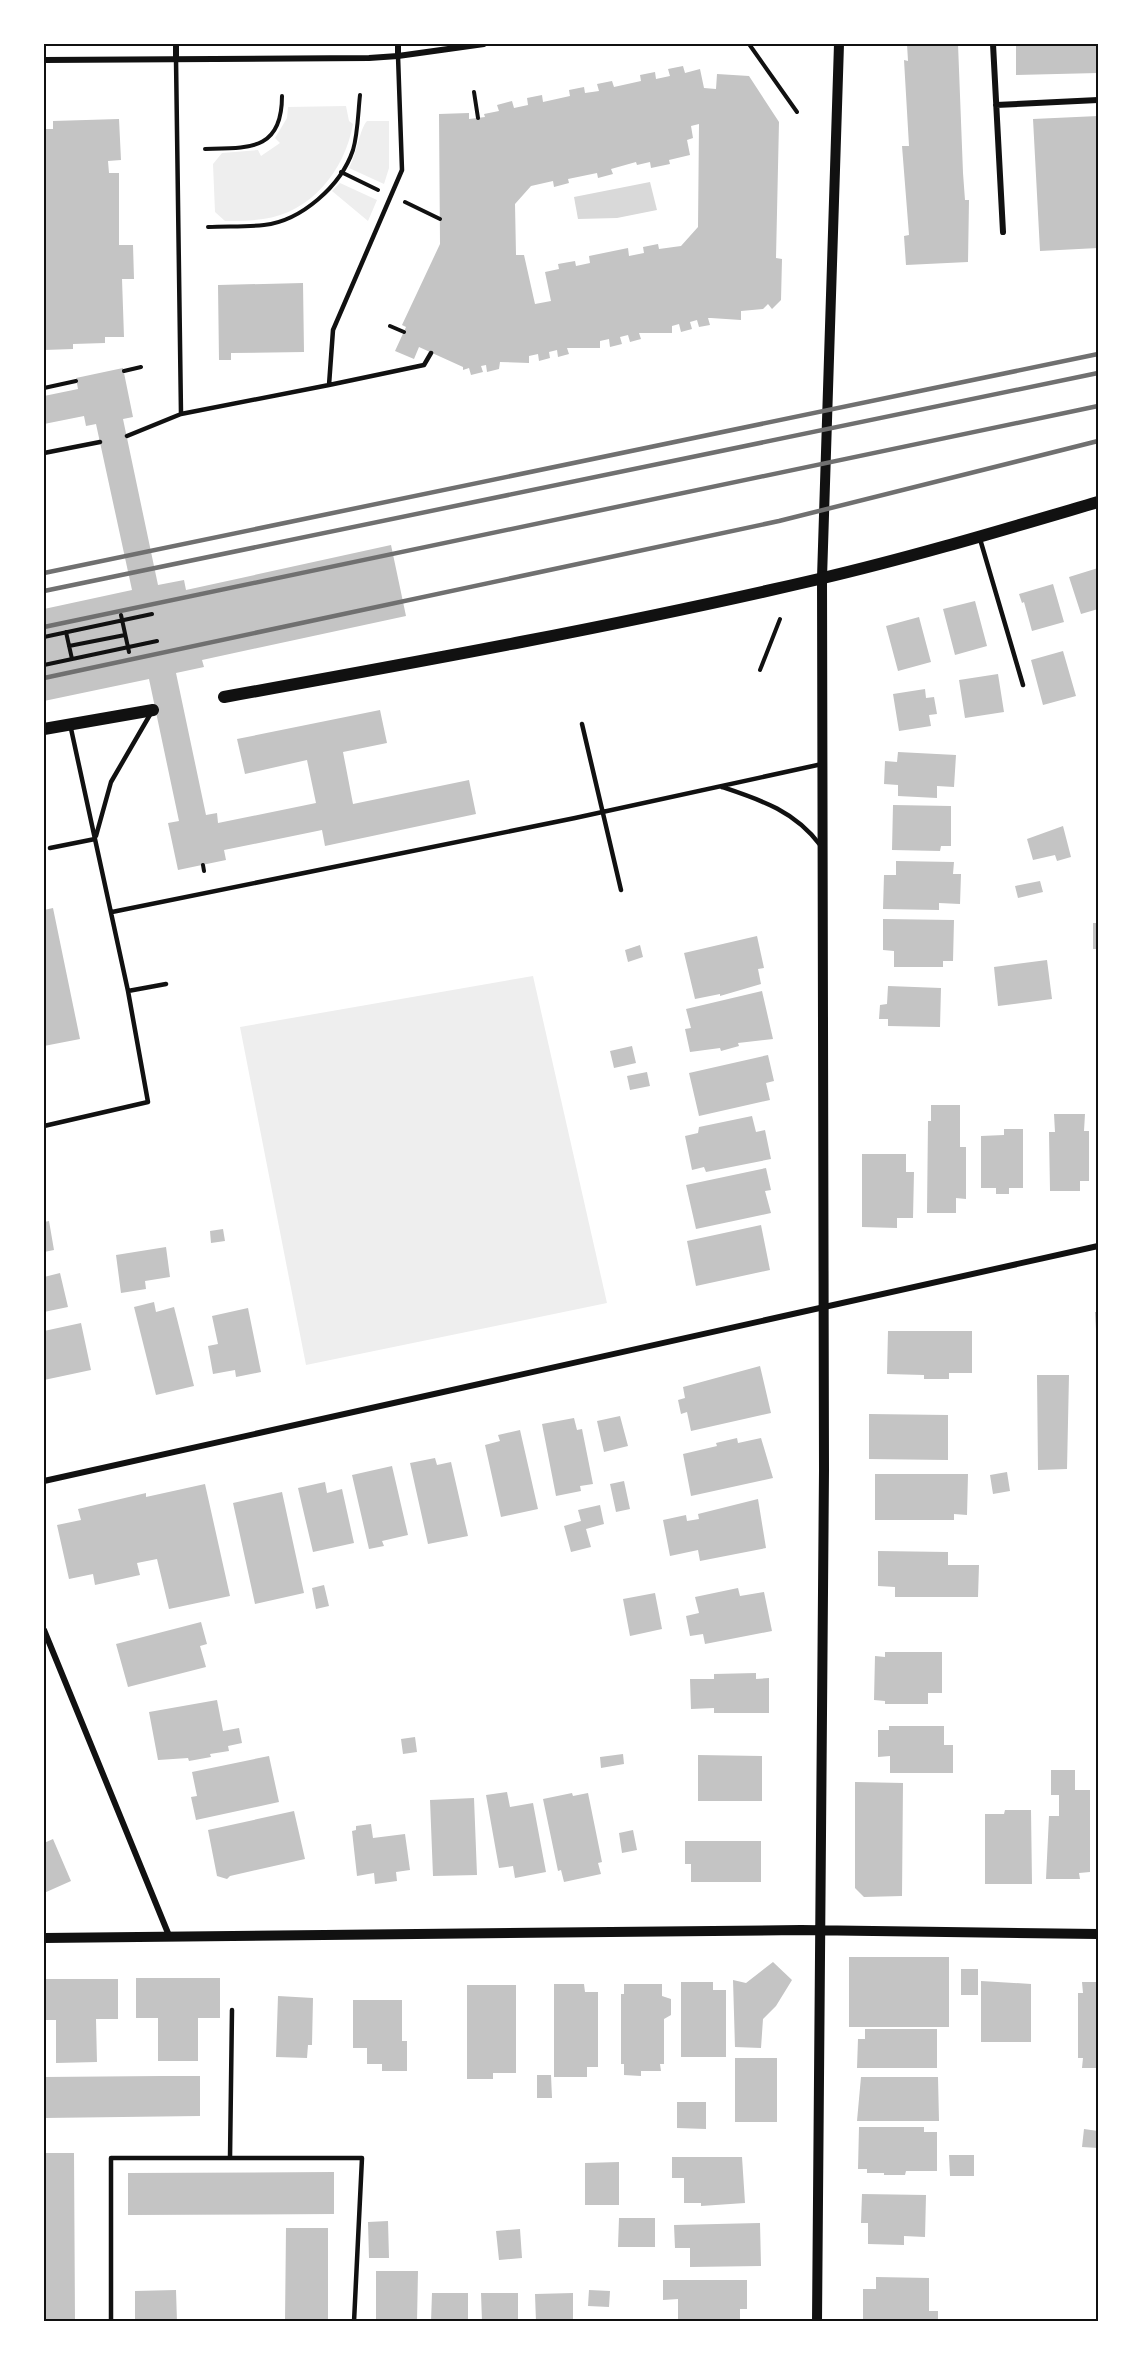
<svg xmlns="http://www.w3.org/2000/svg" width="1142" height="2365" viewBox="0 0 1142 2365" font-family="Signika,sans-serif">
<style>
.green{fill:#eee}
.water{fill:#d9d9d9}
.building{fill:#c4c4c4;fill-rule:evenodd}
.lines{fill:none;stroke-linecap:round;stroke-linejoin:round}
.path{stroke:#111;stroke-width:4}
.service{stroke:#111;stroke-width:4.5}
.minor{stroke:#111;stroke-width:6}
.tertiary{stroke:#111;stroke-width:10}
.secondary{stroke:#111;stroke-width:12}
.rail{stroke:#707070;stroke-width:4.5}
.neatline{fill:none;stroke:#111;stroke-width:2}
</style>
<rect width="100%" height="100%" fill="#fff"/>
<!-- green -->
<path class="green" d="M346,106L349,121L353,124C345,170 311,213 263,219C250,221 237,221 225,221L215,212L213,164L222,153L258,150L261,156L280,143L275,138L287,118L288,107Z
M367,121H389V168L384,184L349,168C356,156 360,128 367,121Z
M340,183L377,200L368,221L332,191Z
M533,976L607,1303L306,1365L240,1027Z"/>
<!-- water -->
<path class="water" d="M650,182L657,210L617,218L578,219L574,197Z"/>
<!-- building -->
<path class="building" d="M907,44H958L963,173L965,200H969L968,262L906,265L904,236L909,235L902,146H909L904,60L908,61Z
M1016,44H1098V73L1016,75Z
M683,66L685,73L700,69L704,88L716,89L717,74L749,76L779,122L776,258L782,259L781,300L772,309L768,304L763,309L741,311V320L711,318H708L710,325L699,327L697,320L690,322L692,329L681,332L679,324L672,326V333H639L641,339L630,342L628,335L620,337L622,344L610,347L609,339L600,341V348H567L569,354L558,357L557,350L549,352L550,358L539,361L538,354L529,356V363L500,362L499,369L487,372L486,365L481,366L483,372L471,375L469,368L463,370V367L419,347L414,359L395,351L406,327L402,325L440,244L439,114L469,113V119L485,117L484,114L499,111L497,105L512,101L514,108L528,105L527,98L542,95L543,102L570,96L569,90L584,87L585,93L599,91L597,84L612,81L614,87L641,81L640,75L655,72L656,79L670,76L668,69ZM699,124L698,227L681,246L659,249L658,244L643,247L644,253L629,256L628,248L589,256L590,263L576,266L575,261L558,264L559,269L545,272L551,301L535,304L524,255H516L515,204L531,186L553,181L554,187L569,183L568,179L597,173L598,178L613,174L611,169L636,162L637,165L650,162L651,168L670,164L669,160L690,155L687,140L693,138L691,126Z
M1098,116V248L1040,251L1033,119Z
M119,119L121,160L108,161L109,173H119V245H133L134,279H122L124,337H105V343L73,344V349L44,350V129H53V121Z
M303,283L304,352L231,353V360H219L218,285Z
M123,368L133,417L123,419L158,585L184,580L186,590L391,545L406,616L202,660L204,667L176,673L206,815L217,813L218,823L316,803L307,760L245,774L237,739L380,710L387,743L343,752L353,804L469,780L476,814L325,846L322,830L224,850L226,860L178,870L168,823L179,821L149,679L44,701V609L132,590L96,424L86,426L84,416L44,424V396L78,389L76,378Z
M1098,568V609L1081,614L1069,577Z
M1053,584L1064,622L1032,631L1024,602L1022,603L1019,594Z
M975,601L987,646L955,655L943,609Z
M919,617L931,662L898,671L886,626Z
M1063,651L1076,696L1043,705L1031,660Z
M998,674L1004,712L965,718L959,680Z
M925,689L926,698L934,697L937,714L929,715L931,726L899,731L893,694Z
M898,752L956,755L954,787L937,786V798L898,796V785L884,784L885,761L897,762Z
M893,805L951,806V846H941L940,851L892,850Z
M1063,826L1071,857L1057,861L1055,855L1033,860L1027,839Z
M896,861L954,862L953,874H961L960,904L939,903V910L883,909L884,875H896Z
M1040,881L1043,892L1018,898L1015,886Z
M53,908L80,1039L44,1046V910Z
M883,919L954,920L953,961H943V967H894V951L883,950Z
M1093,923H1098V949H1093Z
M757,936L764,968L758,969L761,984L720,996V994L695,999L684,953Z
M640,945L643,957L628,962L625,950Z
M1047,960L1052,999L998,1006L994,967Z
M888,986L941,988L940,1027L888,1026V1019H879L880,1005L887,1004Z
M762,991L773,1039L738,1043L739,1046L721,1051L720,1048L690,1052L685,1029L691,1028L686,1009Z
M632,1046L636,1063L614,1068L610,1051Z
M768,1055L774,1081L766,1083L770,1100L699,1116L689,1073Z
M647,1072L650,1086L630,1090L627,1076Z
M931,1105H960V1147H966V1199L956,1198V1213H927L928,1121H931Z
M1054,1114H1085L1084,1131H1089V1181H1080V1191H1050L1049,1132H1055Z
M752,1116L756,1132L765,1130L771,1159L706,1172L704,1167L692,1170L685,1136L698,1133L699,1127Z
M1004,1129H1023V1188H1009V1194H996V1188H981V1136L1004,1135Z
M862,1154H906V1172H914L913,1218H897V1228L862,1227Z
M766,1168L771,1190L765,1191L771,1213L696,1229L686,1185Z
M49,1221L54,1250L44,1252V1222Z
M761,1225L770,1270L696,1286L687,1241Z
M223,1229L225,1241L211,1243L210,1231Z
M166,1247L170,1277L145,1281L146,1289L121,1293L116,1255Z
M60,1273L68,1307L44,1312V1277Z
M154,1302L156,1312L174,1307L194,1386L156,1395L134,1307Z
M248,1308L261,1372L236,1377L235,1370L213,1374L208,1346L218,1344L212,1316Z
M1095,1312H1098V1347H1097Z
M81,1323L91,1370L44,1380V1331Z
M888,1331H972V1373H949V1379H924V1375L887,1374Z
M760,1366L771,1413L691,1431L687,1412L681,1414L678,1400L685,1398L683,1387Z
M1037,1375H1069L1067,1469L1038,1470Z
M869,1414L948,1415V1460L869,1459Z
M620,1416L628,1446L604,1452L597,1421Z
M574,1418L577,1430L582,1429L593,1484L580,1486L581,1491L556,1496L542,1424Z
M520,1430L538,1509L501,1517L485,1445L500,1441L498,1435Z
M737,1438L738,1443L761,1438L773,1478L691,1496L683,1454L717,1446L716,1443Z
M435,1458L437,1465L451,1462L468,1536L428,1544L410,1463Z
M392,1466L408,1535L382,1541L384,1546L369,1549L352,1475Z
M1007,1472L1010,1491L993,1494L990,1475Z
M875,1474H968L967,1515L954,1514V1520H875Z
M624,1481L630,1509L616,1512L610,1484Z
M325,1482L327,1493L342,1489L354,1543L313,1552L298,1488Z
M205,1484L230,1596L169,1609L157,1559L137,1563L140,1575L95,1585L93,1574L69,1579L57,1525L81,1520L78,1509L146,1493V1497Z
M282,1492L304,1593L255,1604L233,1503Z
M758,1499L766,1548L700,1561L698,1550L670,1556L663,1520L686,1515L687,1521L699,1519L698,1514Z
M600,1505L604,1524L586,1529L591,1547L571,1552L564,1526L581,1521L578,1510Z
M878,1551L948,1552V1565H979L978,1597H895V1587L878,1586Z
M324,1585L329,1606L316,1609L312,1588Z
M738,1588L740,1596L764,1592L772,1631L705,1644L703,1634L690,1636L686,1616L699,1613L695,1597Z
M655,1593L662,1629L630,1636L623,1599Z
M201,1622L207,1644L200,1646L206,1667L128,1687L116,1644Z
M885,1652H942V1693H928V1704H885V1701L874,1700L875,1656L885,1657Z
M756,1673V1679L769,1678V1713H714V1708L691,1709L690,1679H714V1674Z
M217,1700L223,1731L239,1728L242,1743L228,1746L229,1751L210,1754L211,1757L189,1761L188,1758L158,1760L149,1712Z
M889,1726H944V1745H953V1773H890V1756L878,1757V1730H889Z
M415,1737L417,1752L403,1754L401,1739Z
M623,1754L624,1764L601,1768L600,1757Z
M698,1755L762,1756V1801H698Z
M269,1756L279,1802L196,1820L191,1797L197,1796L192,1772Z
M1051,1770H1075V1790H1090V1872L1079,1873L1080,1879H1046L1049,1816H1059V1795H1051Z
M855,1782L903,1783L902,1896L864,1897L855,1888Z
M507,1792L510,1807L533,1803L546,1872L515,1878L513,1866L499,1868L486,1795Z
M572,1793L573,1796L588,1793L602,1862L598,1863L601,1874L564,1882L561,1870L558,1871L543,1799Z
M474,1798L477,1875L433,1876L430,1800Z
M1005,1810H1031L1032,1884H985V1814H1004Z
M294,1811L305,1859L230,1876L227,1879L217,1876L208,1830Z
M371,1824L373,1838L405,1834L410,1870L396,1872L397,1881L375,1884L374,1873L357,1876L352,1831L356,1830V1826Z
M633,1830L637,1850L622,1853L619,1833Z
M53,1839L71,1881L44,1893V1843Z
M685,1841H761V1882H691V1864H685Z
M849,1957H949V2027H849Z
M773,1962L792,1980L776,2006L763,2019L761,2048L735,2047L733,1980L746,1983Z
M961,1969H978V1995H961Z
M136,1978H220V2018H198V2061H158V2018H136Z
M44,1979H118V2019H96L97,2062L56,2063V2020H44Z
M981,1981L1031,1984V2042H981Z
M681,1982H713V1990H726V2057H681Z
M1082,1982H1098V2068H1082L1083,2058H1078V1993H1083Z
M554,1984H584L585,1992H598V2067H587V2077H554Z
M624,1984H662V1996L671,1999V2015L664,2019V2064H660L661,2071H641V2076L624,2075V2064H621V1994H624Z
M467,1985H516V2073H493V2079H467Z
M278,1996L313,1998L312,2045H308L307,2058L276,2057Z
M353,2000H402V2041H407V2071H382V2064H367V2048H353Z
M865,2029H937V2068H857L858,2039H865Z
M735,2058H777V2122H735Z
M537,2075H551L552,2098H537Z
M162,2076H200V2116L44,2118V2077Z
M861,2077H938L939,2121H857Z
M677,2102H706V2129L677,2128Z
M859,2127H924V2132H937V2171H906L905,2175H884V2173H867V2169H858Z
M1084,2129L1098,2131V2148L1082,2147Z
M44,2153H74L75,2322H44Z
M949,2155H974V2176H950Z
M672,2157H742L745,2203L701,2206V2203H684V2178H672Z
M619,2162V2205H585V2163Z
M334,2172V2214L128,2215V2173Z
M862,2194L926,2195L925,2237L904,2236V2245L868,2244V2223H861Z
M619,2218H655V2247H618Z
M388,2221L389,2258H369L368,2222Z
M760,2223L761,2266L690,2267V2248H675L674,2225Z
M286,2228H328V2322H285Z
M520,2229L522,2258L499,2260L496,2231Z
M376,2271H418L417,2322H376Z
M876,2277L929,2278V2311H938V2322H863V2289H876Z
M663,2280H747V2309H740V2322H678V2299L663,2300Z
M176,2290L177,2322H135V2291Z
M589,2290L610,2291L609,2307L588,2306Z
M432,2293H468V2322H431Z
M481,2293H518V2322H482Z
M573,2293V2322H536L535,2294Z"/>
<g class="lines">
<!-- path -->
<path class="path" d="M749,44L797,112
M474,92L478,118
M205,149C249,148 282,151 282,96
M341,172L378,190
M405,202L440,219
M208,227C226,226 245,227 264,225C301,221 341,186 353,150C358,133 358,113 360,95
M390,326L404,332
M124,371L141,367
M44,388L76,381
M121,615L129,652
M66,632L72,659
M44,637L152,614
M69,646L125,635
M44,665L157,641
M760,670L780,619
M203,865L204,871"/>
<!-- service -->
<path class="service" d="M176,59L181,414
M329,385L424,365L431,353
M127,436L181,414L329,385L333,330L402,170L398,56
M44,453L100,442
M980,539L1023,685
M582,724L621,890
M722,787C761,800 795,811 821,846
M96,836L111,782L151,713
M50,848L95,839
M112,912L575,818L822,764
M128,991L166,984
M44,1126L148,1102L128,991L70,724
M230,2158L232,2010
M111,2322V2158H362L354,2322"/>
<!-- minor -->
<path class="minor" d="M176,44V59
M398,44V56
M993,44L1003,232
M44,60L369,58L398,56L484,44
M996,105L1098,100
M44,1481L1098,1246
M44,1630L170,1938"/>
<!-- tertiary -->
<path class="tertiary" d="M44,1938L801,1930L1098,1934
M817,2322L824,1470L822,578L839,44"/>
<!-- secondary -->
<path class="secondary" d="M224,697C423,661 622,625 819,579C913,557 1006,529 1098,502
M44,729L153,710"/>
<!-- rail -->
<path class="rail" d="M44,573L1098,354
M44,591L1098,373
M44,627L1098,406
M44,678L779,521L1098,441"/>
</g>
<!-- border -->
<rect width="1142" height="2365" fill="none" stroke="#ffffff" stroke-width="90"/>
<rect x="45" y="45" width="1052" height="2275" class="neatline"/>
</svg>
